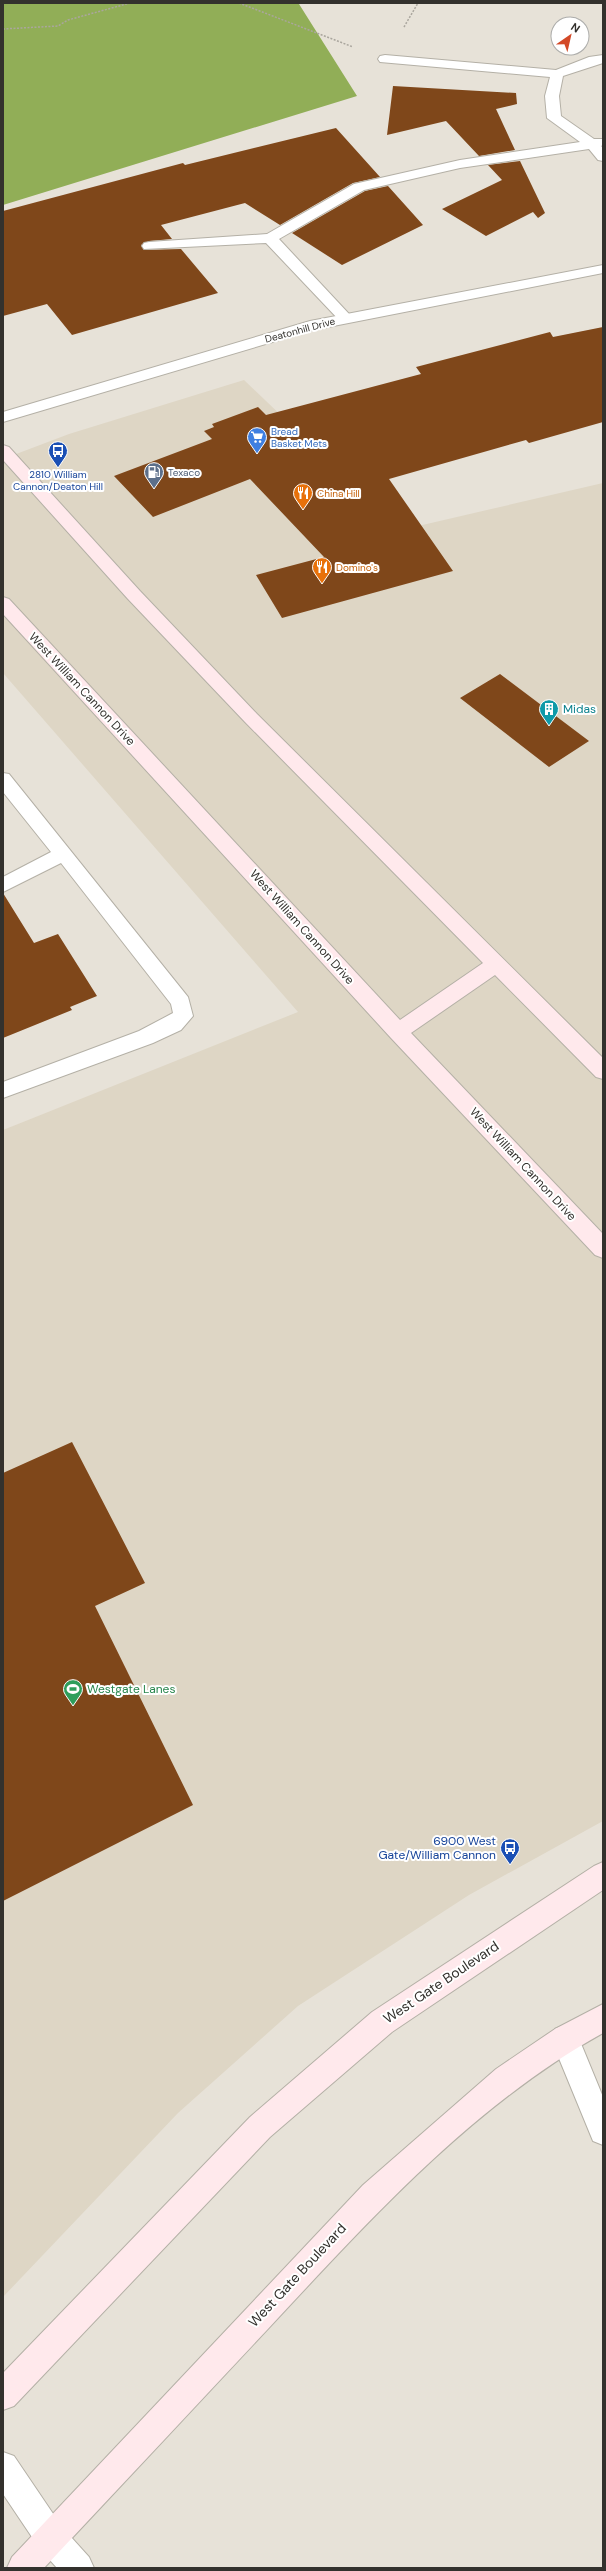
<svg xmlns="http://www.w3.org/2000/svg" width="606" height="2571" viewBox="0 0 606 2571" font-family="'DM Sans',sans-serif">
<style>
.built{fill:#ded6c5}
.forest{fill:#91ae57}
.building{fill:#7f471a}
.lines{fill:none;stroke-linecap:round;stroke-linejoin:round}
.service-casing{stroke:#b4b0a6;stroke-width:2}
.minor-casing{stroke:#b4b0a6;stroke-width:2}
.secondary-casing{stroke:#b4b0a6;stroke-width:2}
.path{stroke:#aaa69e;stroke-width:1.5;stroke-dasharray:2 1.5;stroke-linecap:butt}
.service{fill:#fff;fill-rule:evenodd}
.minor{fill:#fff;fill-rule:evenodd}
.secondary{fill:#ffe9ec;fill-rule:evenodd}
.labels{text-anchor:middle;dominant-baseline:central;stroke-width:4;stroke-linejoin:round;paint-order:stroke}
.far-street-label{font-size:10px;fill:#33312d;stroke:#fff}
.far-shop-label{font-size:10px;fill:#366cbe;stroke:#fff;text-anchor:start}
.far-service-label{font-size:10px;fill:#4e5e75;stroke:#fff;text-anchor:start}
.far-transit-label{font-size:10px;fill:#164399;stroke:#fff}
.far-food-label{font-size:10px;fill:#c56008;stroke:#fff;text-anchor:start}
.street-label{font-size:12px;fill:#33312d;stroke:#fff}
.culture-label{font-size:12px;fill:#0d838f;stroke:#fff;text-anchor:start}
.leisure-label{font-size:12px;fill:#27864d;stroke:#fff;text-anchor:start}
.transit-label{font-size:12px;fill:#164399;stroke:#fff;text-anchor:end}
.near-street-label{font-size:14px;fill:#33312d;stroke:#fff}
</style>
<rect width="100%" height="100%" fill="#e7e2d8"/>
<!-- built -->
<path class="built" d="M244,380L401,530L603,483V1821L469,1895L298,2006L178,2113L3,2297V1130L298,1012L3,673V459L69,434Z"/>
<!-- forest -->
<path class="forest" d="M3,3H314L299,4L357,96L3,205Z"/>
<!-- building -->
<path class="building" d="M393,86L516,93L517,104L496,109L515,150L479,156L446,121L387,135Z
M336,128L380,177L353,183L280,225L245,203L161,225L172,239L149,241L141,245L144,250L181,249L218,293L72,335L47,304L3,316V211L183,163L185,165Z
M520,161L545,213L538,218L533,212L486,236L442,209L502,180L488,165Z
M388,186L423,225L342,265L292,233L365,191Z
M603,327V422L529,443L526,440L389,479L453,571L282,618L256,575L324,557L250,479L153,517L114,476L212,439L204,431L214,427L212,424L258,407L266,415L421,374L416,367L550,332L553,337Z
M500,674L589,741L549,767L460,698Z
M3,893L34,943L58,934L97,996L70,1007L72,1010L3,1038Z
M72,1442L145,1583L95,1606L193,1805L3,1901V1473Z"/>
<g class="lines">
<defs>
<path id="service" d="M385,55L556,70L589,57L603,55V63L563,76L559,96L561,116L594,139H603V145L601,146L603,148V161L598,160L589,149L460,168L364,190L279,239L350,315L353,318L345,323L340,321L266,243L144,249L142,246L144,243L149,242L267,234L354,184L460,160L580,142L547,118L545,96L550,77L380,62L378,59L380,56Z
M3,773L9,774L188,997L193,1016L181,1030L153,1043L3,1098V1082L139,1031L173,1013L171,1004L61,863L3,892V877L51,852L3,792Z
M565,2025L575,2029L603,2097V2145L593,2141L551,2039L555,2029Z"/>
<path id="minor" d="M603,265V273L313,330L3,422V412L310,321Z
M3,2452L14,2456L62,2527L89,2557L94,2568H57L40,2549L3,2494Z"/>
<path id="secondary" d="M3,445L9,447L140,591L257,714L603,1058V1079L596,1077L495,975L411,1033L603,1234V1258L595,1255L391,1038L3,614V597L9,599L400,1020L483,963L245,722L128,599L3,460Z
M603,1862V1890L392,2032L270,2137L14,2406L3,2410V2373L250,2117L372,2012L594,1866Z
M603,2004V2033C478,2102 376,2213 279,2317C201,2401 122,2484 44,2568H7L12,2557L363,2185L496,2069L555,2029Z"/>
</defs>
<!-- service casing -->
<use href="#service" class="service-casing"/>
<!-- minor casing -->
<use href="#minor" class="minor-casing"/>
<!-- secondary casing -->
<use href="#secondary" class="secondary-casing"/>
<!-- path -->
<path class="path" d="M239,3L353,47
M404,27L418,3
M3,29L58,26L68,20L130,3"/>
<!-- service -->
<use href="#service" class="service"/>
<!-- minor -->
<use href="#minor" class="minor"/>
<!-- secondary -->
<use href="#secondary" class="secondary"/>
</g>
<!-- icons -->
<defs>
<symbol id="supermarket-pin" viewBox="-11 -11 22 30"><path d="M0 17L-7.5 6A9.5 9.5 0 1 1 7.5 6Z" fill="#3f7fe0" stroke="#fff"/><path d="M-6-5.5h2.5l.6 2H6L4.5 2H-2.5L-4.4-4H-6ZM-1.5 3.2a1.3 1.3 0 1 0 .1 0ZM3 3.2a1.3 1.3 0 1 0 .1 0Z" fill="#fff"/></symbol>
<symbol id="bus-pin" viewBox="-11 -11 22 30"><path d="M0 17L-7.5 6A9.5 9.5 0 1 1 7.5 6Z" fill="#1a4fb4" stroke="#fff"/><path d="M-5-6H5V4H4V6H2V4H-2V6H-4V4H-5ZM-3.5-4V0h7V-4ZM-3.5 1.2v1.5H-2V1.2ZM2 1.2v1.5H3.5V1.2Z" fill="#fff"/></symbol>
<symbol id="fuel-pin" viewBox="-11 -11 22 30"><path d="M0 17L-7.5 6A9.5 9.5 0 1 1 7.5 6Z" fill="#5c6f8a" stroke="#fff"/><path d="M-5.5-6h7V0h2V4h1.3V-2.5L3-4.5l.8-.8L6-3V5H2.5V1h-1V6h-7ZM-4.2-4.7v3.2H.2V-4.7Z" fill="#fff"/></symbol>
<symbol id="restaurant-pin" viewBox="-11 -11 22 30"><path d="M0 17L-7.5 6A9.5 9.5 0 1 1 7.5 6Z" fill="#e8710a" stroke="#fff"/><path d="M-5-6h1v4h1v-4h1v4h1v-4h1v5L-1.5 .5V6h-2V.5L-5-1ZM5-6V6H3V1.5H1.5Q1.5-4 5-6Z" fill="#fff"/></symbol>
<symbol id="building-pin" viewBox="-11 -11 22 30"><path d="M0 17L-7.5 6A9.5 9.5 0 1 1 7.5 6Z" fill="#0f9aa8" stroke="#fff"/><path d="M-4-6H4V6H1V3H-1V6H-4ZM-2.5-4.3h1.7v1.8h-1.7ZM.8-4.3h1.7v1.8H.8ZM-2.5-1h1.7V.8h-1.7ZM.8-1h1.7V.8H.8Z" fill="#fff"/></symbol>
<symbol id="stadium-pin" viewBox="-11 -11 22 30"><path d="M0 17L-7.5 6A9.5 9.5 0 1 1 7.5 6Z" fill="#2e9e5b" stroke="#fff"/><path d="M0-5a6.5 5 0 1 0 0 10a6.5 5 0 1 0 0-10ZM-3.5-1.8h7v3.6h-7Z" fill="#fff"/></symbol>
</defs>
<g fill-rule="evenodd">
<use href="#supermarket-pin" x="246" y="426" width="22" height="30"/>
<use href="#bus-pin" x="47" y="440" width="22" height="30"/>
<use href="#fuel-pin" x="143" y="461" width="22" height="30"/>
<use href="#restaurant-pin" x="292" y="482" width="22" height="30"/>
<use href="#restaurant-pin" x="311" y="556" width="22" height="30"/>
<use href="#building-pin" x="538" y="698" width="22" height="30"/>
<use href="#stadium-pin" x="62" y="1678" width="22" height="30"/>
<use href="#bus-pin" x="499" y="1837" width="22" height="30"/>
</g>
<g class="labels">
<!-- far-street labels -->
<g class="far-street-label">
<text transform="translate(300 330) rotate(-15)">Deatonhill Drive</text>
</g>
<!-- far-shop labels -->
<g class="far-shop-label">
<text x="271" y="431">Bread<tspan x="271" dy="12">Basket Mets</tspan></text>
</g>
<!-- far-service labels -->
<g class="far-service-label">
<text x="168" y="472">Texaco</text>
</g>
<!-- far-transit labels -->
<g class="far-transit-label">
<text x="58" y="474">2810 William<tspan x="58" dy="12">Cannon/Deaton Hill</tspan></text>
</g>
<!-- far-food labels -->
<g class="far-food-label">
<text x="317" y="493">China Hill</text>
<text x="336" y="567">Domino's</text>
</g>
<!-- street labels -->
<g class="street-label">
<text transform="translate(82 689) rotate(47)">West William Cannon Drive</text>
<text transform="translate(302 927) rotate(48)">West William Cannon Drive</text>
<text transform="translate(523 1164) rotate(47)">West William Cannon Drive</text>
</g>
<!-- culture labels -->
<g class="culture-label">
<text x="563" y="709">Midas</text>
</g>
<!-- leisure labels -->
<g class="leisure-label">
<text x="87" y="1689">Westgate Lanes</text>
</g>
<!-- transit labels -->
<g class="transit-label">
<text x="496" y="1841">6900 West<tspan x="496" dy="14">Gate/William Cannon</tspan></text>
</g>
<!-- near-street labels -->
<g class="near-street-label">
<text transform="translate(441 1982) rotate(-34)">West Gate Boulevard</text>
<text transform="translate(297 2275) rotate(-47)">West Gate Boulevard</text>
</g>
</g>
<!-- border -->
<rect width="606" height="2571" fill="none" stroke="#33312d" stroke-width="8"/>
<!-- north arrow -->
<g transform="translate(570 36) rotate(34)"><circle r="19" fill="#ffffff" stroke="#adadab"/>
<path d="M0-3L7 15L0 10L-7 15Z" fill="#d34927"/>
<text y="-6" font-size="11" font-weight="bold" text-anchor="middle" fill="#33312d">N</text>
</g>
</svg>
